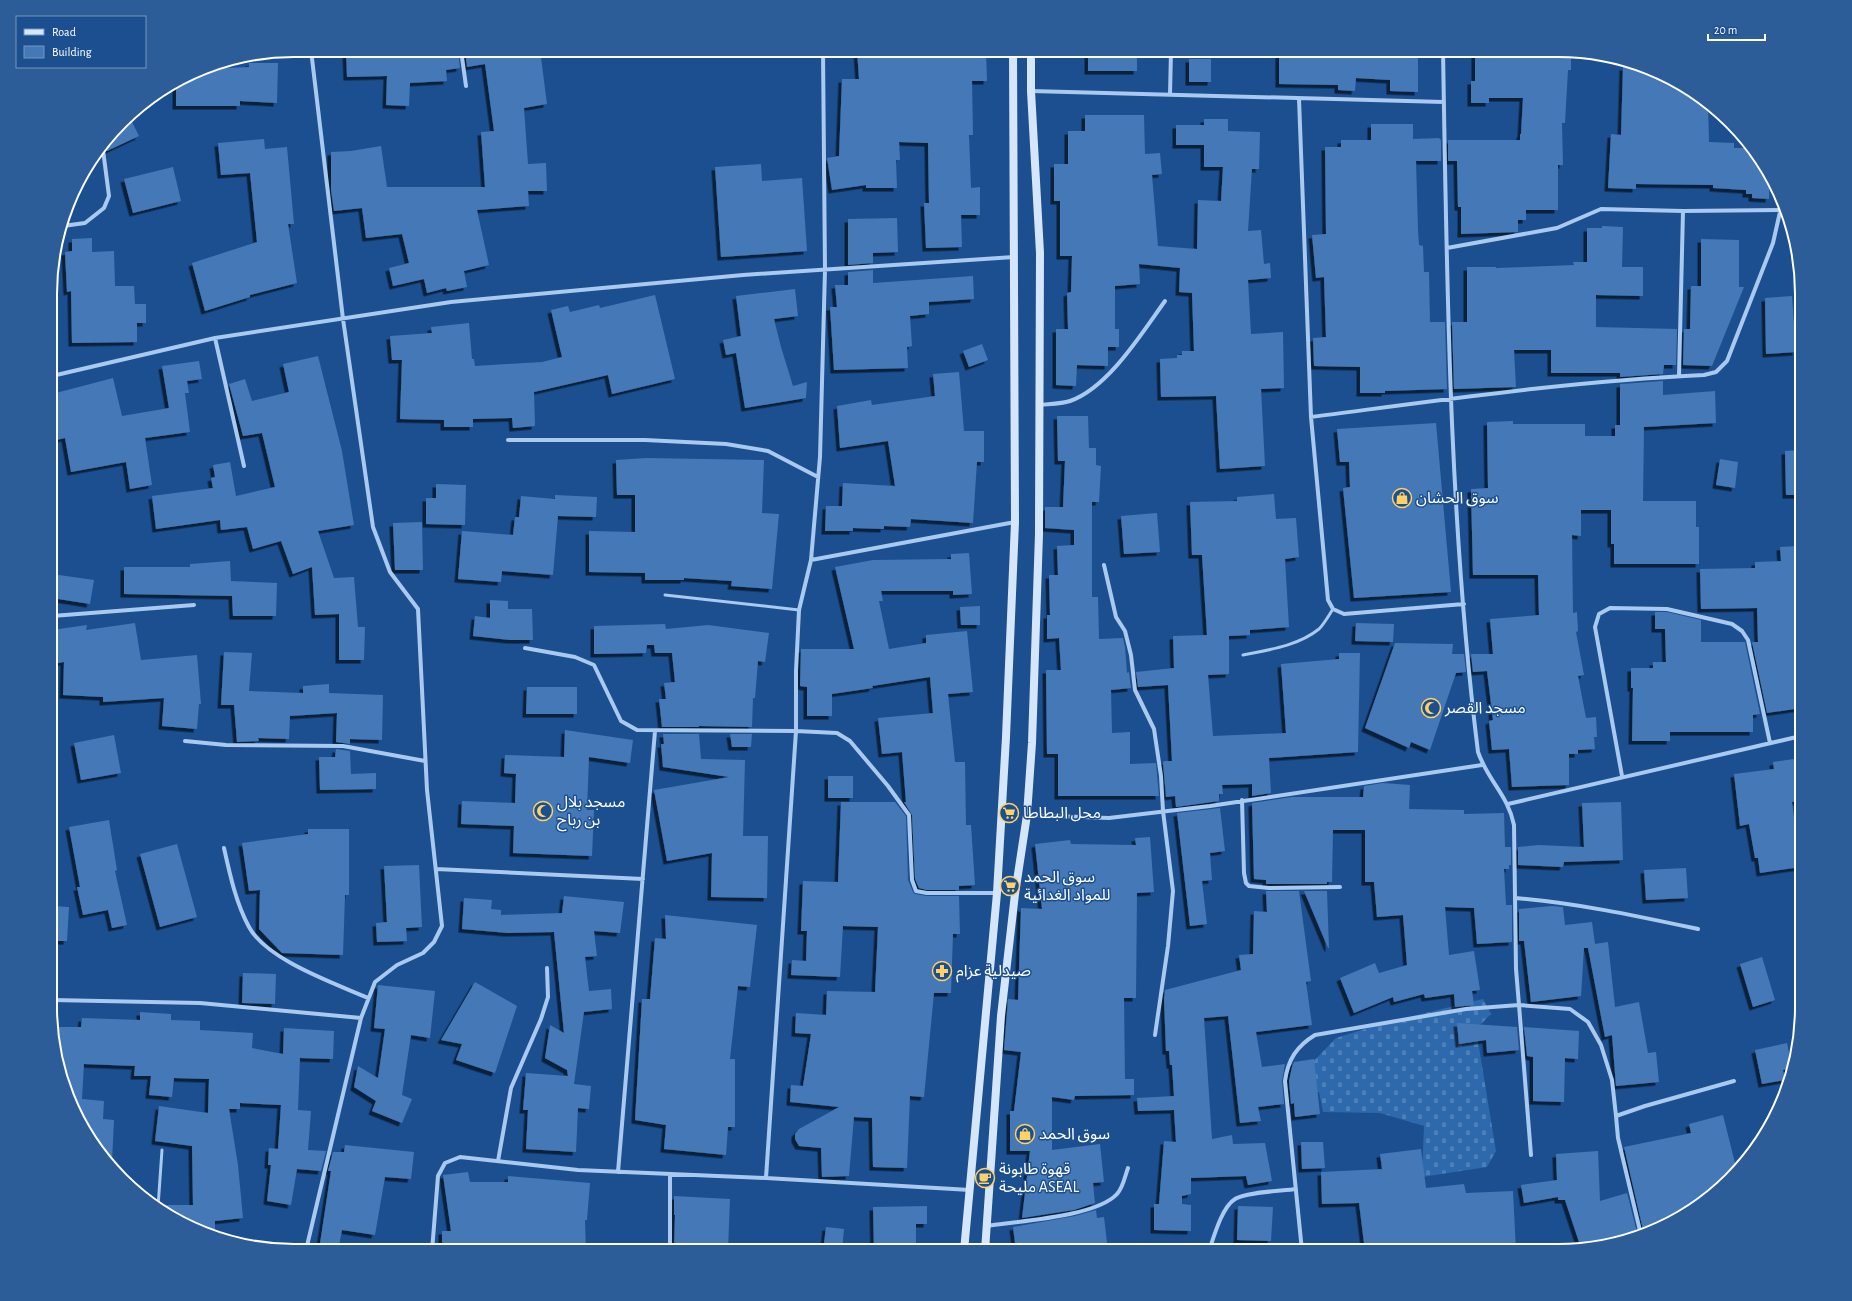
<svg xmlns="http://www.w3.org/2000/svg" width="1852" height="1301" viewBox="0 0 1852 1301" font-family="'Alegreya Sans','Noto Sans Arabic',sans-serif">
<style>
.cemetery{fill:url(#cemetery-stones)}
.building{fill:#4478b7;filter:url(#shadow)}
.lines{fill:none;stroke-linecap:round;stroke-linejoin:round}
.service{stroke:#a9c9ee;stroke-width:3}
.minor{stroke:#a9c9ee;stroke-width:4}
.secondary{stroke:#d6e6fa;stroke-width:8}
.labels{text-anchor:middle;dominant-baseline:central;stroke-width:3;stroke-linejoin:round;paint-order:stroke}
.poi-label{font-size:16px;fill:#fff;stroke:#1b4f8f;text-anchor:start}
.rim{fill:none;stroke:#fff;stroke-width:2}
</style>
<defs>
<pattern id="cemetery-stones" width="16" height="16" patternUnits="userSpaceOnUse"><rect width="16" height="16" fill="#2e69ad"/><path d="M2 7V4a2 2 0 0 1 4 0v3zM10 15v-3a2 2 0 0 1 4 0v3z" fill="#4d80b9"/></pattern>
<filter id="shadow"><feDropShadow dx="-3.5" dy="3.5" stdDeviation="0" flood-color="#0009"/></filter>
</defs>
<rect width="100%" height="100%" fill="#1b4f8f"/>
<!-- cemetery -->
<path class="cemetery" d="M1483,999L1491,1014L1476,1029L1496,1151L1487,1167L1422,1177L1424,1126L1380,1113L1323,1112L1319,1092L1302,1091L1303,1072L1336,1038L1384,1023Z"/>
<!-- building -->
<path class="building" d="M346,50H458L460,68L446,70L447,81L410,83L409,106L386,105L387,76L347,77Z
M465,50H540L547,104L524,108L528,164L546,163L547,191H528L529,206L477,210L489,265L464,271L467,287L447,291L446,288L427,293L424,279L393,286L389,268L409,263L402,234L366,238L362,208L334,211L331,190V152L351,151L381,146L387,187H485L481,132L494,131L485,64L467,67Z
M857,50H986L987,81H972L973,135H969L971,188L980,187V215H961L962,247L926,248L924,203H929L928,143L899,142L900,160H896L897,188H866V185L832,190L827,158L839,156L842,79H859Z
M1088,50H1137V71H1088Z
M1279,50L1362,53V50H1418V92L1390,91V80L1356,78L1355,91L1338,90V85L1279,84Z
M1475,50L1571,51V70H1568L1565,123H1562L1563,165H1558V210H1526V220H1518V232L1461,234V207H1458L1457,161H1448V140H1520V134H1521L1523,98H1489V103H1471V81H1475Z
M1189,59H1211V82H1189Z
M249,63H278L277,103L240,101V106H176V84L201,69L249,67Z
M1623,67L1645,68L1706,100L1708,102L1709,142L1734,143V148H1748L1770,174L1769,199L1752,198V194H1746V190L1713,188V185L1636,184V189L1608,188L1611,134L1621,135Z
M1085,115H1144L1145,154L1160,153L1162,174L1152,175L1158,246L1197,249L1198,200L1221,201L1223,167H1204V145H1176V125H1204V119H1228V131L1260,132L1259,169H1252L1248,231L1261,230L1264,264L1270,263L1271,278L1248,280L1251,334L1283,332L1284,388L1261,389L1265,466L1220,469L1216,396L1161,397L1160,359L1177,358V355H1182V351H1194L1192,293L1179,292L1180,268L1139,264L1140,284L1115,286V329H1119V347H1108V366L1077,365L1076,386L1056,385V329H1068L1067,293L1071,292L1072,256H1060V201H1054V164H1068V131H1085Z
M129,116L139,136L107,151L105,147Z
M1371,124H1413V139L1439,138L1441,140V161H1416L1418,230L1419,245L1423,246L1424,272H1429L1430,322H1445L1447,389L1385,391V393H1360V367L1314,366L1313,338L1326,337L1324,277L1316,278L1312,235L1326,234L1325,147H1341V140H1371Z
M264,139L265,149L287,147L294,224H288L297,283L250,295V297L205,311L192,263L257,242L250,173L221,175L218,143Z
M761,164L762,181L802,178L807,251L721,257L715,167Z
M173,167L181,201L133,213L124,179Z
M897,218L898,252L873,253V263L848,265V219Z
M1602,226L1623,227L1622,267H1643V296L1596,295V327L1677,329L1676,365H1664L1663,374L1620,377V373H1551V350H1514L1516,387L1454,389L1452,322H1467V267H1496V268L1574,265L1573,262H1587V228H1602Z
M92,238V252L114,251L115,286H134L135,304H146V323H137V342L72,343L71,291L67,292L65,252L72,251V239Z
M1701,239L1739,240V287H1744L1712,366L1683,365L1684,329H1690L1691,286H1701Z
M873,270V283L973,276L974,299L929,302V314L910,316L912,346L907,347L908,368L834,370L830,307H837L835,285H848V272Z
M795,289L798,316L774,319L781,347L793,386L807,382L806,398L745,408L736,353L726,355L723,340L741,336L736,296Z
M655,295L675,379L612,394L608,375L534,392L535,426L513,428L512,418L473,419V427H444V420L400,419L402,360H392L390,336L432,333L431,327L469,323L472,359H474L475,366L542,362L562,357L551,310L568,306L570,312L599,305L600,308Z
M1792,296L1796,352L1766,354L1765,298Z
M982,344L988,360L969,367L963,351Z
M318,356L342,451L354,525L318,531L334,578L354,577L358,627H365L364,660H339V614L315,615L312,567L293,574L281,541L253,549L247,527L221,530L220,520L156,529L152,496L213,488L211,478L215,477L213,465L230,462L236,496L275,487L262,433L243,436L229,384L245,379L252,401L289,392L283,364Z
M199,361L202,379L187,381L189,393H185L190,432L145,438L152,485L130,489L126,462L71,472L65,438L52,441V394L113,378L122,416L169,408L162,366Z
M959,372L964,431H984V462H977L973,523L911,519L910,527L884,526V529L853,528V531H825L826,506H842L843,483L895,486L888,441L840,448L837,406L871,400L872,405L935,396L933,374Z
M1663,381V395L1715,391L1716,423L1644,427L1643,501H1696V527H1699V564H1614V544H1611V510H1581V536L1572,535L1573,613L1577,612L1578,631L1576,632L1584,675L1578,676L1586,718L1596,717L1597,737H1594L1595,749L1578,750V754H1569V785L1512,787L1509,749L1492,750L1489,721L1493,720L1487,671L1473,672L1471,654H1493L1490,619L1539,615L1538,575H1473L1471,489L1488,488L1487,422L1513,421V424H1585V436H1615V425H1620V384Z
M1057,416H1088L1089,448H1096V465L1101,466L1099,502H1092V597H1098L1099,639L1123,638L1125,647L1127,673L1129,672L1131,688L1111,690L1112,733L1130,732V764L1156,763L1159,796H1058V754H1047L1046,670H1061L1059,638L1047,639V615H1050L1049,575H1058L1057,546L1074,545V530L1045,528V507H1063L1065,461H1058Z
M1436,423L1451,592L1354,598L1343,488L1350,487L1349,462H1340L1337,429Z
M1801,450V495H1786L1785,451Z
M646,458L764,460L762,513L779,514L772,589L731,586L732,581L684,578V580H645V573L589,572V531L635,532V495H617L616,460Z
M1720,459L1738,462L1735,488L1716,485Z
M436,484L466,485L465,525L426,524V498H436Z
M1274,494L1276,519L1296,518L1299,557L1285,559L1289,627L1250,630V635L1229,636V674L1208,675L1213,736L1286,733L1281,664L1339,659V653H1360L1358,752L1269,758L1271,793L1252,796V784L1222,785L1223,794H1219V801L1176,807L1175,796L1166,797L1163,763L1164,761H1172L1168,685L1138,687L1136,672L1174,668L1173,636L1207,635L1202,555H1192L1190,502L1237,501V497Z
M555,495L597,497L596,517L558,516L553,575L502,571L501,582L458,579L462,531L513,535L515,517H519L521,496L555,499Z
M1157,513L1160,552L1124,554L1121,516Z
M422,522L423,570H395L393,523Z
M1797,546L1798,565H1801V708L1767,713L1752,642H1758L1757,608L1701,609L1700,569L1755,568V562L1781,561L1780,547Z
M969,553L972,594L953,595V591H881L883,601H879L889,649L926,643V635L967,631L973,692L948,694L955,762H965L966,825H971L975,885L959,886V890H927L919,888L915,879L912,815L904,802H906L902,752L882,754L878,718L933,713L930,677L872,686L873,688L832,694V716H807V687L800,686L801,649H854L835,567L873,560L951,559V554Z
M230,561L231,581L277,583L276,616H233L232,596L124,594V567H190V564Z
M52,574L94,580L90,604L52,598Z
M490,600L508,601V609H532L533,640H510L473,636L475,616L490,618Z
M980,606V625H961L960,607Z
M1655,612H1667L1701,620V642H1745L1760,714L1753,715V732H1670V741H1632L1633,688H1631V668H1653V662H1666L1665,629H1655Z
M135,623L141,660L197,655L201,704H199L197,729L162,726L164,698L103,702V697L63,695L64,662L53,664L52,630L87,625L86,630Z
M1356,623L1394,624L1393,642L1355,641Z
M665,624L666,629L708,625L769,633L765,662L758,661L755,698H753L752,727L699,726V727H662L659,699H666L664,683L675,682L672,653H655L654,645H647L646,653L594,654V626Z
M1395,643L1453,644L1452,654H1464L1466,672L1456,673L1430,750L1411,742L1409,748L1365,728Z
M224,652L252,653L249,691L303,693V686L329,684V693L383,695L382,740L350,739V744L336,742L337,713L290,716L289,739L258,738L259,741L237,742L234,705H221Z
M527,687H577V714H526Z
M565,730L633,740L630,763L589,757L587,810H594L592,856L513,853L514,826L461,824L462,801L515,803L516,774L504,773L505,755L564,757Z
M663,734H699L701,759L745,760L743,836H768L767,898L711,897L712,853L667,861L654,790L729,777L663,767L661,744H664Z
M730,734H752L751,747H732Z
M114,735L121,773L81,780L74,743Z
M336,749L350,751L351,774L376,773V789L320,790L319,757H335Z
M1801,758V801L1792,802L1796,833L1801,832V867L1760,873L1758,858H1755L1749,824L1740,826L1734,774L1774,769L1773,762Z
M828,776H853V798H828Z
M1383,783L1410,785L1409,809L1464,810V814L1504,813L1505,847H1511V865H1509V869H1504L1506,905H1512V942L1477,944L1474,908L1445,907L1449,955L1474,951L1480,990L1472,991L1474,1005L1455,1007L1454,994L1425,998L1424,994L1394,1002L1393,997L1354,1013L1340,978L1375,963L1379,973L1407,965L1403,915L1377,917L1374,882H1365V830H1333L1332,882H1327V884H1266V880L1254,879L1252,803L1292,797H1363L1364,786Z
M841,802H895L906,816L908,880L913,892L915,894L927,896H959L960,934H953L951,993H934L924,1097L910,1096L907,1168L873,1167L872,1118L854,1117L849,1176L822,1177L821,1148L799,1146L795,1139V1134L799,1129L839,1107L790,1102L791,1085L803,1086L811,1034L795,1033L796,1013L826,1015L827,991L875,992L878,927L843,926L840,977L791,975L792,960L806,961L807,931H801L803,881L838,882Z
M1621,802L1623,860L1564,862L1563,867L1518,865V847L1538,845L1584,847L1582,803Z
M1220,808L1225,851L1210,853L1212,880L1202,881L1207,924L1190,926L1177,813Z
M109,820L117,870L115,871L127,925L112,928L108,910L83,915L77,887H80L69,827Z
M308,829H349V895H345L343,955L282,953L259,929L260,890L249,891L242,843L308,834Z
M1150,837L1154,892L1137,893L1136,998H1124L1125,1079H1134V1095L1075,1096L1074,1100L1052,1097V1150L1100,1144L1104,1182L1093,1183L1095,1203L1074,1210L1022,1218L1030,1151H1010V1111H1014L1021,1052L1004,1050L1008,999L1018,1000L1021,908L1042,909L1035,844L1070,840L1071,844L1136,845L1135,838Z
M177,844L197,917L160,927L140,854Z
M419,865L422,927L406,928L407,941L377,942L376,923L387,922L384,866Z
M1686,868L1688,898L1646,900L1644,870Z
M1266,891H1299L1311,981L1306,982L1312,1025L1256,1032L1262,1067L1285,1064L1282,1081L1284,1104L1258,1107L1261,1121L1240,1123L1228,1016L1204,1018L1212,1139L1232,1135L1233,1144L1265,1143L1272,1181L1248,1185L1246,1176L1191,1178V1194L1182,1196V1204L1191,1205V1231L1154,1230V1204H1159L1164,1141L1176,1142L1174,1110L1138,1111L1137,1098L1174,1096L1172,1065H1170L1169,1051H1166L1164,999L1165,990L1241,970L1239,955L1253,954L1254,911L1267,912Z
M1304,891H1327L1329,948H1328Z
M564,896L624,902L620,933L594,931L597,956L585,957L589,991L611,989L612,1009L584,1012L574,1084L591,1086L589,1109L578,1108L576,1152L526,1149L528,1110H523L526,1073L568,1076L567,1070L545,1058L550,1025L564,1033L554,932L508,933L462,929L464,898L492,900L491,909L501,910V915L562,913Z
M52,906L69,907L67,941H52Z
M1552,906L1563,907L1565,925L1592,922L1595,944L1608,942L1615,1007L1639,1002L1648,1053L1656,1052L1659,1082L1616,1086L1612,1035L1605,1037L1588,948H1584L1581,996L1531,1002L1524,941H1519V909Z
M665,915L757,925L750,987L738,986L730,1059H735V1127H728L726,1155L664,1149L666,1125L635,1120L642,999H650L655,938L666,939Z
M1762,957L1775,1000L1753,1007L1740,964Z
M243,973L276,974L275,1004L242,1003Z
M475,982L517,1006L495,1073L456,1060L462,1044L441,1040Z
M378,985L435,991L430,1038L411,1035L402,1095L412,1099L402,1123L372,1111L376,1101L354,1087L358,1066L378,1078L385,1029L374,1028Z
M140,1012L171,1014V1020L200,1021V1030L253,1033L252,1048L283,1054L284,1028L334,1031L333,1059L300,1058L298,1110L311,1111L308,1150L326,1151L321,1171L297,1169L291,1205L267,1201L271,1165H268L269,1148L278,1149L281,1105L240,1103V1109H229L238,1165L243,1218L215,1221V1229H200L161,1209V1205H193L192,1146L155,1141L159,1106L208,1113L209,1079L174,1078L172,1097L149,1095L151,1076H134L135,1066L84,1064L82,1099L104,1101L103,1119L114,1120L112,1162L83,1129L52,1038V1027H81L82,1018L140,1020Z
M1457,1023L1517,1027L1519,1050L1487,1053L1486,1040L1459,1044Z
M1524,1027L1579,1031L1578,1059L1565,1058L1564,1102L1533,1101V1057L1527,1056Z
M1787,1043L1792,1068L1783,1070L1785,1080L1762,1084L1755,1050Z
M1314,1059L1320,1114L1295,1117L1294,1103L1291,1104L1289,1081L1292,1067L1294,1062Z
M1723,1115L1737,1171L1719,1190L1666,1226L1644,1234L1624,1147L1691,1133L1689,1124Z
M1301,1142H1323L1325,1168L1302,1169Z
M345,1145L414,1152L411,1179L385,1177L375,1235L342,1230L338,1251L319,1250L331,1171H328L333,1152H344Z
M1421,1149L1426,1188L1464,1184L1466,1193L1513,1191L1516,1251H1365L1359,1203L1322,1204L1321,1172L1382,1169L1380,1154Z
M1598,1151L1600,1201L1627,1193L1638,1236L1621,1243L1581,1248L1565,1200H1558V1197L1524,1203L1521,1185L1557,1180L1556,1154Z
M468,1172L470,1182H508V1176L590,1183L587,1220H585L586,1251H550V1249L442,1251V1231H451L443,1175Z
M674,1196L730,1199L728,1251H687V1246H674L675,1215H674Z
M927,1206V1224H916V1251H874L873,1207Z
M1238,1206L1273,1207L1271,1241L1237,1240Z
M1096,1210L1097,1218L1104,1217L1108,1251H1016L1013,1227L1075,1216Z
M826,1227L844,1229L842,1251H823Z"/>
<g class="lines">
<!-- service -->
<path class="service" d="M665,595L799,610
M1243,655C1268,650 1298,646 1319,629C1324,624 1329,615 1333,609
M158,1207L162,1150"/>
<!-- minor -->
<path class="minor" d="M461,50L466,86
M1031,91L1444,102
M1170,95L1171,50
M1299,99L1311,417L1328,600L1333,609L1344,614L1464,604
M63,226L85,223L104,208L109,196L103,150
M1447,248L1557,228L1601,209L1683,211L1785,210
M215,338L244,466
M52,376L215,338L451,302L743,275L1014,257
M1679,376L1683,211
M1040,405C1049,404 1061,404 1070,401C1108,388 1142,333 1165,301
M1311,417C1442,400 1572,381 1704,375L1716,372L1727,361L1773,243L1782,203
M508,440H645L726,444L768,451L818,477
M811,560L1015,522
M1104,565L1116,617L1125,631L1131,655L1135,690L1154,729L1161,776L1163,811L1173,891L1168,946L1155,1035
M52,616L194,605
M525,648L575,657L594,665L621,721L637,730L796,731L837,733L850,741L888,786L909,815L912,880L916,891L927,893H997
M185,741L226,745L343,746L425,761
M1622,776L1595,627L1599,614L1610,608L1667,609L1732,624L1742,631L1748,640L1770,743
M1242,800L1244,873L1246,883L1249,886L1269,888L1340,887
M1508,804L1801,736
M1027,815L1109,818L1210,806L1482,765
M224,848C230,875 236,903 249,927C267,960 334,983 368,998
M436,869L643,879
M1515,898C1577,903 1637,916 1698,929
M52,1000L200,1003L361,1018
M1531,1155L1519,1005L1570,1009L1588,1022L1601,1045L1612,1080L1616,1116
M498,1161L511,1088L541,1019L548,997L547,968
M618,1172L655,731
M670,1174V1251
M766,1178L796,731V671L799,610L811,560L820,457L825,270L823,50
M986,1226C1018,1221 1096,1217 1117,1194C1123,1188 1125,1176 1128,1168
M1641,1235L1618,1138L1616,1116L1645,1106L1734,1081
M306,1250L361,1018L375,982L397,965L423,953L434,942L442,926L427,790L418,609L390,572L373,527L343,319L311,50
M432,1251L438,1176L445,1163L460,1157L578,1170L766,1178L970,1190
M1209,1251C1214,1236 1222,1207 1235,1199C1245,1192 1283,1191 1296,1189
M1302,1251L1285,1081C1288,1059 1297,1046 1315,1035L1466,1009L1519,1005L1516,969L1514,825C1508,795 1488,781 1478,752C1449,520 1447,284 1443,50"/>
<!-- secondary -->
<path class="secondary" d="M964,1251L997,893L1006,737L1015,522L1013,50
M985,1251L1001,1016L1015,894L1027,815L1032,743L1039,534L1040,253L1031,91V50"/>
</g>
<!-- icons -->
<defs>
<symbol id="shop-ring" viewBox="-11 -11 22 22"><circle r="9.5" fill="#1b4f8f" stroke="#ffd166" stroke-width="1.5"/><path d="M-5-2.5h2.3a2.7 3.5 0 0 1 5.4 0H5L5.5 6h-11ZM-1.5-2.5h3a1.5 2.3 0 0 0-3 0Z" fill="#ffd166"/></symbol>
<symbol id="mosque-ring" viewBox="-11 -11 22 22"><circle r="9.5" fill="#1b4f8f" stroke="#ffd166" stroke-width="1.5"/><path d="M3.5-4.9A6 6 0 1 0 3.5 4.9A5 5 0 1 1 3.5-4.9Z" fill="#ffd166"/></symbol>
<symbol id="supermarket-ring" viewBox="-11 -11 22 22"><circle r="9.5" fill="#1b4f8f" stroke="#ffd166" stroke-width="1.5"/><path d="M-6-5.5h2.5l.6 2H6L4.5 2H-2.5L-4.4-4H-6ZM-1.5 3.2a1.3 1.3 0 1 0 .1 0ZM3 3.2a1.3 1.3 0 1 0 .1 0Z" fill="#ffd166"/></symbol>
<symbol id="pharmacy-ring" viewBox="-11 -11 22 22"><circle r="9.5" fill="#1b4f8f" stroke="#ffd166" stroke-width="1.5"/><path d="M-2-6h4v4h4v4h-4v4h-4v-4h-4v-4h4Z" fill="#ffd166"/></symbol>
<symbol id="cafe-ring" viewBox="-11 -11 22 22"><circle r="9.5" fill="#1b4f8f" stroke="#ffd166" stroke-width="1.5"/><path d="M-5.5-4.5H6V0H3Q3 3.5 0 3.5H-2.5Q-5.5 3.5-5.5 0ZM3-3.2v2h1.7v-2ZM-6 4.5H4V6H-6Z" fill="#ffd166"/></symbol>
</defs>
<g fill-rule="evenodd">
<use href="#shop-ring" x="1391" y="487" width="22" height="22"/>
<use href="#mosque-ring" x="1420" y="697" width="22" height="22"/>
<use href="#mosque-ring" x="532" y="800" width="22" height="22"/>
<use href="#supermarket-ring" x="998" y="802" width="22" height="22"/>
<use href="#supermarket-ring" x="999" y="875" width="22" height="22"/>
<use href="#pharmacy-ring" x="931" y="960" width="22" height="22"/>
<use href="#shop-ring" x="1014" y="1123" width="22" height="22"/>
<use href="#cafe-ring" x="974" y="1167" width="22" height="22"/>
</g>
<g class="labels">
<!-- poi labels -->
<g class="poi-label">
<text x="1416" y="498">سوق الحشان</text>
<text x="1445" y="708">مسجد القصر</text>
<text x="557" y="802">مسجد بلال<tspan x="557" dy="18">بن رباح</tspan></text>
<text x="1023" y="813">محل البطاطا</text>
<text x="1024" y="877">سوق الحمد<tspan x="1024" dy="18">للمواد الغدائية</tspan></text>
<text x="956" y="971">صيدلية عزام</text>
<text x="1039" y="1134">سوق الحمد</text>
<text x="999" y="1169">قهوة طابونة<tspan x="999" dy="18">مليحة ASEAL</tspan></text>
</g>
</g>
<!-- crop -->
<path d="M0 0H1852V1301H0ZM294 57H1558A237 237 0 0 1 1795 294V1007A237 237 0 0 1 1558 1244H294A237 237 0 0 1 57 1007V294A237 237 0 0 1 294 57Z" fill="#2d5d98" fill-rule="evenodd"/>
<path class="rim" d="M294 57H1558A237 237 0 0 1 1795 294V1007A237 237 0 0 1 1558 1244H294A237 237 0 0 1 57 1007V294A237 237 0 0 1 294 57Z"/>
<!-- legend -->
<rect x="16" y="16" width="130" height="52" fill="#1b4f8f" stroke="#7695bc"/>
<rect x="24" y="29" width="20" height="6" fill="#d6e6fa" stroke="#7695bc"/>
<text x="52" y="36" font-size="12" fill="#ffffff">Road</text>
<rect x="24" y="46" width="20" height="12" fill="#4478b7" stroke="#7695bc"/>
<text x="52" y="56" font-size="12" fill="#ffffff">Building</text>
<!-- scale -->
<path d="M1708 34v6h57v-6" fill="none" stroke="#ffffff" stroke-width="2"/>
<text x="1714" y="34" font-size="12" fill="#ffffff" stroke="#1b4f8f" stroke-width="3" paint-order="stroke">20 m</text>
</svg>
